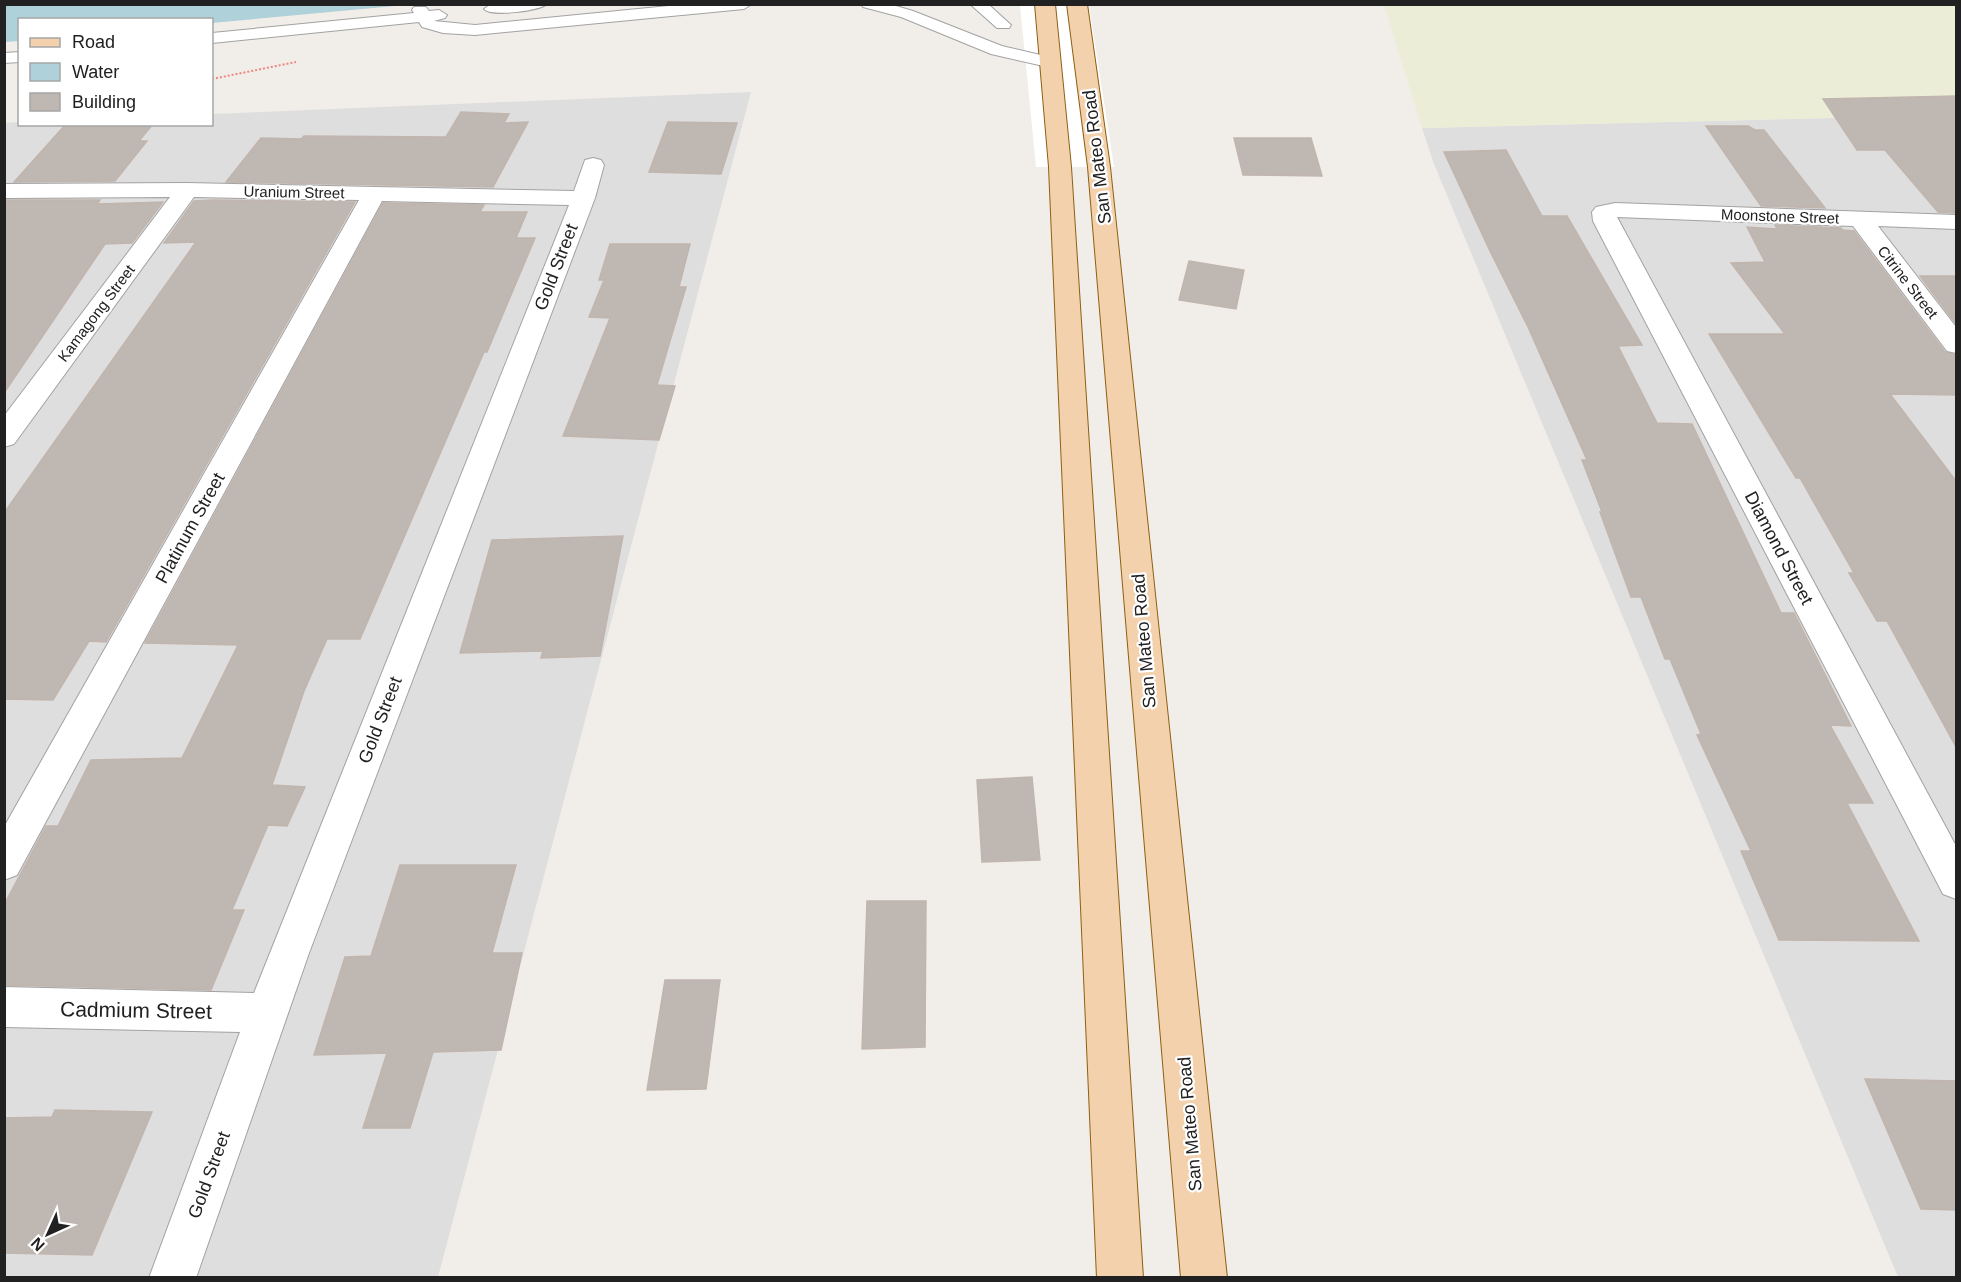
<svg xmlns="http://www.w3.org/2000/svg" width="1961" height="1282" viewBox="0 0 1961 1282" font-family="Helvetica,sans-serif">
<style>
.residential{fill:#dfdede}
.farmland{fill:#ecedd7}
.water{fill:#afd1d9}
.pier{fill:#fff}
.building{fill:#beb7b2;stroke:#c1b5ad;stroke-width:1.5}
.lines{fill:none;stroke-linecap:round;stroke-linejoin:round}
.lane-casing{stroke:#a2a2a2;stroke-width:2}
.street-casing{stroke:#a2a2a2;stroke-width:2}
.primary-casing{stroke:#8e5f11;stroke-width:2}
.path{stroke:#ec857f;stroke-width:2;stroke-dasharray:2 2;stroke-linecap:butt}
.lane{fill:#fff;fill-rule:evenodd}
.street{fill:#fff;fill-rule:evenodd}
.primary{fill:#f3d1ac;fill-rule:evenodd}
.labels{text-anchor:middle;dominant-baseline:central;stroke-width:4.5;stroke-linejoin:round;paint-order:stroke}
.far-street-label{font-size:15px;fill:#212121;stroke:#fff}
.street-label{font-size:18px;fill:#212121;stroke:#fff}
.near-street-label{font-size:21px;fill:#212121;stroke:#fff}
</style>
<rect width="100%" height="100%" fill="#f1eee9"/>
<!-- residential -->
<path class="residential" d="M751,92L438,1277H5L4,123L19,122L20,124H212V114Z
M1956,115V1277H1898L1434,164L1422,128Z"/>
<!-- farmland -->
<path class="farmland" d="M1384,5H1956V115L1422,128Z"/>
<!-- water -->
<path class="water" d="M5,4H406V5L212,23V20H20L19,41L5,42Z"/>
<!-- pier -->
<path class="pier" d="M1020,5H1089L1114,167H1036Z"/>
<!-- building -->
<path class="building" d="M1956,96V213L1938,212L1885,150H1857L1823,99Z
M461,112L509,114L504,123L528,122L493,187L226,182L261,138L301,139L304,136L446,137Z
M668,122L737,123L721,174L649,172Z
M66,124H153L139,141H147L115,181L14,182Z
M1706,126H1748L1755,130H1764L1825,208L1761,206Z
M1234,138H1311L1322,176L1243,175Z
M1506,150L1542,216H1567L1642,345L1618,346L1657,423L1692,424L1781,613H1794L1851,726L1830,725L1873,803H1847L1919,941L1779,940L1741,851H1751L1697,735L1701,734L1670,659H1665L1641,597H1631L1600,512H1602L1582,460H1587L1528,327L1489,249L1444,152Z
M4,200H100L97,204L163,202L132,243L105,244L4,393Z
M212,200L355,202L106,642L89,641L53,700L4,699V513L196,242L164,243L194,201Z
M383,203L484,205L480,212H527L516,238H535L487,352H484L360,639H327L304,691L272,785L305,787L287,826L268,825L232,910H244L211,990L4,985V905L46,826H58L91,760L182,758L238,645L145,643Z
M1775,225L1841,228L1843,230L1854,231L1945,352L1956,355V395L1890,394L1956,481V747L1887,621H1877L1849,573H1854L1800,478H1796L1709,334H1785L1731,263L1765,262L1747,227L1777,229Z
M610,244H690L679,287H686L657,385L675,386L659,440L563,436L610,318L589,317L604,280H599Z
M1189,261L1244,270L1236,309L1179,300Z
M1920,276H1956V324Z
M623,536L600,656L541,658L543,651L460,653L492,540Z
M1032,777L1040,860L982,862L977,780Z
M400,865H516L492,953H522L501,1050L433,1052L410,1128H363L387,1053L314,1055L345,957L371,956Z
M867,901H926L925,1047L862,1049Z
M665,980H720L706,1089L647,1090Z
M1865,1079L1956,1081V1210L1921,1209Z
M55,1110L152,1112L92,1255L4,1253V1118L52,1117Z"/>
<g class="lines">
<defs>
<path id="lane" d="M491,4H547C539,11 491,17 484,9Z
M689,4H752L744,9L475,35L443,33L422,27L419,22L212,43V33L414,13L412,10L414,7H426L429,11L439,10L447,15L445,18L434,21L475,25Z
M861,4H889L913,11L1002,46L1058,59L1060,63L1052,68L991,54L901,17L863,7Z
M970,4H988L1011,25L1009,28H997Z
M20,52V62L4,63V53Z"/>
<path id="street" d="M593,158L601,160L604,165L595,198L309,953L196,1278H149L240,1032L4,1027V987L254,993L569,205L382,201L17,875L4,880V827L359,200L194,197L14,444L4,447V416L170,197L4,198V184L187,183L574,191L585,160Z
M1615,203L1956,215V229L1878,226L1956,327V353L1947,351L1853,226L1617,217L1956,846V899L1943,894L1593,221L1592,212L1596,207Z"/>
<path id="primary" d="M1035,4H1055L1071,167L1143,1278H1097L1049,167Z
M1067,4H1087L1110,167L1227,1278H1181L1088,167Z"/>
</defs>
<!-- lane casing -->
<use href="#lane" class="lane-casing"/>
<!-- street casing -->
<use href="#street" class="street-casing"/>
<!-- primary casing -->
<use href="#primary" class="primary-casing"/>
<!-- path -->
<path class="path" d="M212,79L296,62"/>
<!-- lane -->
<use href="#lane" class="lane"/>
<!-- street -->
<use href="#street" class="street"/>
<!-- primary -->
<use href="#primary" class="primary"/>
</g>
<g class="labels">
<!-- far-street labels -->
<g class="far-street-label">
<text transform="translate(294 192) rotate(1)">Uranium Street</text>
<text transform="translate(1780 216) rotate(2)">Moonstone Street</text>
<text transform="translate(1908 282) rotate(52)">Citrine Street</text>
<text transform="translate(96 313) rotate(-53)">Kamagong Street</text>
</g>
<!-- street labels -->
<g class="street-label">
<text transform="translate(1097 157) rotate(-97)">San Mateo Road</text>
<text transform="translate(556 267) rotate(-69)">Gold Street</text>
<text transform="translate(190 528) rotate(-61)">Platinum Street</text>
<text transform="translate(1779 548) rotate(62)">Diamond Street</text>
<text transform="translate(1144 641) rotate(-95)">San Mateo Road</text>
<text transform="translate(380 720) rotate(-69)">Gold Street</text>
<text transform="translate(1190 1124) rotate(-95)">San Mateo Road</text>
<text transform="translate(209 1175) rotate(-70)">Gold Street</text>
</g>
<!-- near-street labels -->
<g class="near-street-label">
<text transform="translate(136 1010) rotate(1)">Cadmium Street</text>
</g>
</g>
<!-- border -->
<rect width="1961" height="1282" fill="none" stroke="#212121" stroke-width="12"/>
<!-- legend -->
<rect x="18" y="18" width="195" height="108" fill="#ffffff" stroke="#a6a6a6" stroke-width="1.5"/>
<rect x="30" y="38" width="30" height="9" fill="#f3d1ac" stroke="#a6a6a6" stroke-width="1.5"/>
<text x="72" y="48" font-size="18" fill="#212121">Road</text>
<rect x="30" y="63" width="30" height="18" fill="#afd1d9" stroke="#a6a6a6" stroke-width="1.5"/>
<text x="72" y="78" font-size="18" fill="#212121">Water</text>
<rect x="30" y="93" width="30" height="18" fill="#beb7b2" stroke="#a6a6a6" stroke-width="1.5"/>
<text x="72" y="108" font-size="18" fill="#212121">Building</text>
<!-- north arrow -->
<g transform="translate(48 1234) rotate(225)" stroke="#ffffff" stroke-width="4.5" paint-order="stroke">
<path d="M0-4.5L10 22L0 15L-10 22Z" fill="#212121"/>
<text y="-9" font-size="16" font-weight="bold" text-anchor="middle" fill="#212121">N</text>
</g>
</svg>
